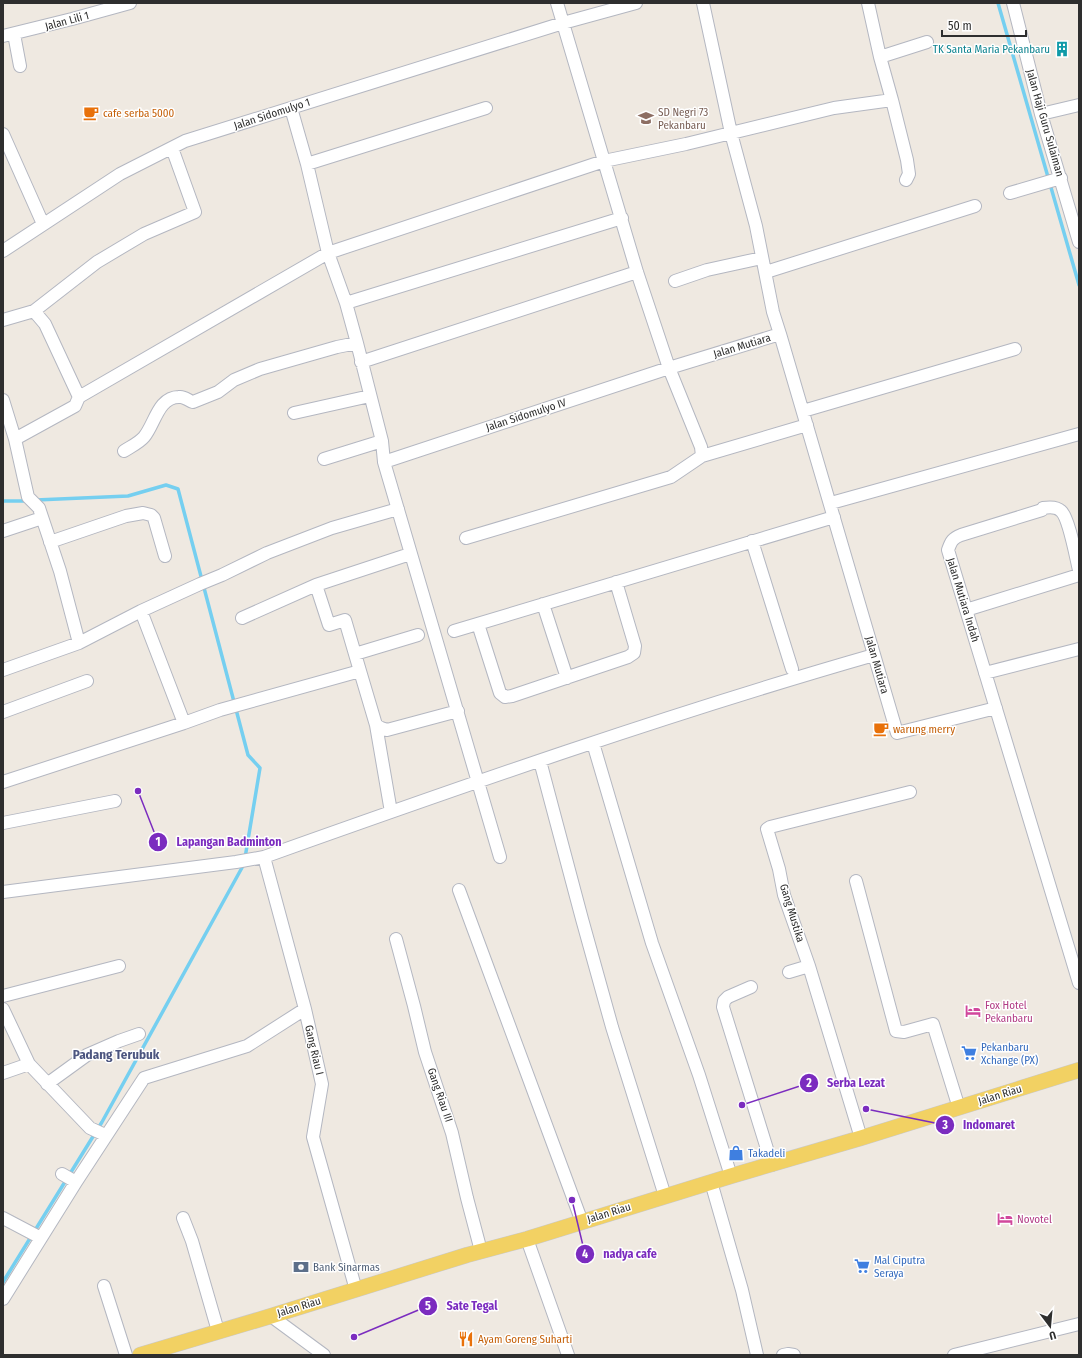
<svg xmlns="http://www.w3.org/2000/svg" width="1082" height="1358" viewBox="0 0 1082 1358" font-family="'Fira Sans Condensed',sans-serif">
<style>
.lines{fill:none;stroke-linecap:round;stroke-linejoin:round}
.stream{stroke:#75cff0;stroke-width:3.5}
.minor-casing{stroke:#b4b7c1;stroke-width:14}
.major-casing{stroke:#c9c9c9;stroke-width:16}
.minor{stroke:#fff;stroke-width:12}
.major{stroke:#f2d163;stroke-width:15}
.labels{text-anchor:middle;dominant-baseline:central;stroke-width:3;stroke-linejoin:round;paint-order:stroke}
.street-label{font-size:11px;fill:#2e2e2e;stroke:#fff}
.culture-label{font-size:11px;fill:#0d838f;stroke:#fff;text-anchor:end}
.education-label{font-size:11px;fill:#785e54;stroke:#fff;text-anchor:start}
.food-label{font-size:11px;fill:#c56008;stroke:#fff;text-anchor:start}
.hotel-label{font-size:11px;fill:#b23c85;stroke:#fff;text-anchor:start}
.shop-label{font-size:11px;fill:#366cbe;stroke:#fff;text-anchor:start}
.service-label{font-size:11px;fill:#4e5e75;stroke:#fff;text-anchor:start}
.quarter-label{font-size:13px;font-weight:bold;fill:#4d5680;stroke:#fff}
.leader{fill:none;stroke:#7b2cbf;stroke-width:1.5}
.callout-dot{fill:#7b2cbf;stroke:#fff;stroke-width:1.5}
.mark-label{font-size:12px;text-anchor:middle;font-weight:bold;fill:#fff}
.callout-label{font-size:12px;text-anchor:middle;font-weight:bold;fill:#7b2cbf;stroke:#fff;stroke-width:3;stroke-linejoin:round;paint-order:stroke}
</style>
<rect width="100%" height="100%" fill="#efe9e1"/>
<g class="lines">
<!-- stream -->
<path class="stream" d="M998,3L1079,285
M36,500L128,496L166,485L178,489L248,755L260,768L245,858
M3,501H28
M3,1282L102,1122L244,864"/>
<defs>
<path id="minor" d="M703,3L731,133L756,226L773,312L780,334
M1013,3L1041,114L1079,242
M14,34L20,66
M3,36L72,19L130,3
M880,57L927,42
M892,100L907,160L909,174L906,180
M291,108L307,164L328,253L346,303L357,343L382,441L384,462L500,857
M1041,114L1079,105
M3,134L43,224
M307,164L486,108
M1010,193L1061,178
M3,251L120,174L185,141L563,23L636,3
M766,272L975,206
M675,281L707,270L762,258
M346,303L622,218
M34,311L97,262L144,234L195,212L172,148
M3,320L34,311L45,324L79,397L328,253L604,161L686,144L834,108L892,100L880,57L868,3
M361,362L637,272
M3,400L15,439L28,497L39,508L60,571L79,643
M803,411L1015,349
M294,413L370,396
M15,439L75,406L79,397
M124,451C130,447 139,443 144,437C155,424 158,397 179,397C185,396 188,401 193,402L218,392L234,380L260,369L337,347L357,343
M702,456L807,425
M324,459L382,441
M384,462L669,368L780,334L897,733L996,708
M831,503L1079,434
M3,531L42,518
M466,538L671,477L702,456L701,447L669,368L637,272L557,3
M752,541L792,669
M50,542L126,516L143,513L151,515L154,518L165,556
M1079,570C1076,558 1069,518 1061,511C1057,507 1049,507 1043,508L1042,510L961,535C953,538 951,541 948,550L1079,983
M316,585L410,554
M543,604L567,678
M966,610L1079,575
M141,611L184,723
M242,618L316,585L329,625L345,620L360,671
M478,624L500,693L505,697L512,696L628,657L634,653L635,646L616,582
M454,631L834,517
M355,654L418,635
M3,670L79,643L141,611L200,584L222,575L267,553L332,528L398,509
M985,673L1079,649
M3,712L87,681
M376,725L391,812
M593,743L652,943L699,1075L731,1176
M540,761L582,919L612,1027L665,1196
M3,782L184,723L220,710L360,671L376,725L381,728L387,730L458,711
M3,823L115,801
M264,857L305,1009L322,1084L313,1137L356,1290
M856,881L896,1031L904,1032L933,1024L959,1108
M459,890L582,1222
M3,892L236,862L264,857C466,785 668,714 874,655
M396,939L414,1006L425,1052L452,1133L467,1198L481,1251
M789,972L809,966
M751,987L728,997L724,1001L723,1007L772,1165
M3,996L119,966
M3,1009L29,1064L90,1128L105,1135
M3,1073L29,1064
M47,1084L87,1055L119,1041L139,1034
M861,1138L809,966L784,895L779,869L767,829L770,827L910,792
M62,1174L76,1182
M711,1182L742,1290L757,1355
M3,1218L41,1238
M183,1218L192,1241L218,1331
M527,1239L568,1355
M104,1286L126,1355
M3,1299L76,1182L144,1078L247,1046L305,1009
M271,1316L324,1355
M783,1355L788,1354L794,1355
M954,1355L1079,1324"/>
<path id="major" d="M140,1355L271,1316L467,1255L527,1239L731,1176L861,1138L1079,1070"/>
</defs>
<!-- minor casing -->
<use href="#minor" class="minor-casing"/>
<!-- major casing -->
<use href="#major" class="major-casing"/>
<!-- minor -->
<use href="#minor" class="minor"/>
<!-- major -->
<use href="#major" class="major"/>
</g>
<!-- icons -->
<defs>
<symbol id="building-bare" viewBox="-9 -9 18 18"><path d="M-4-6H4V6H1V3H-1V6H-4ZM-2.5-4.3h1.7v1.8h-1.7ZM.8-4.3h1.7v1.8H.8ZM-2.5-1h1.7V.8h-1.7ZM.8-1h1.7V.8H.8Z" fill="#0f9aa8" stroke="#fff" stroke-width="2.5" paint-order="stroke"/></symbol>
<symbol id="cafe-bare" viewBox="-9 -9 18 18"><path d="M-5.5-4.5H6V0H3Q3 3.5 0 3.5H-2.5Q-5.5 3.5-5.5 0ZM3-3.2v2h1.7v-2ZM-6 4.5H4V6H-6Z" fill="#e8710a" stroke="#fff" stroke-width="2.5" paint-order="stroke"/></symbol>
<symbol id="school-bare" viewBox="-9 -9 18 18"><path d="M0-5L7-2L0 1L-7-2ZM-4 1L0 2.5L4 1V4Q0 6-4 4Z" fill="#8d6e63" stroke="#fff" stroke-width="2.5" paint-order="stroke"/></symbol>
<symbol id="hotel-bare" viewBox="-9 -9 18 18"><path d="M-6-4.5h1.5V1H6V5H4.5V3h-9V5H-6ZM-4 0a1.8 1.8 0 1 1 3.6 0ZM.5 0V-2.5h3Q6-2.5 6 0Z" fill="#d1479c" stroke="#fff" stroke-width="2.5" paint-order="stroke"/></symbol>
<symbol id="supermarket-bare" viewBox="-9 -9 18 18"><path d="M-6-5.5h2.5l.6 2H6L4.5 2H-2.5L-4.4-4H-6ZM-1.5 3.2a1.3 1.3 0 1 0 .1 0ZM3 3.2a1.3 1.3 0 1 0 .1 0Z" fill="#3f7fe0" stroke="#fff" stroke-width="2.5" paint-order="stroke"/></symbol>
<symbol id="shop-bare" viewBox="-9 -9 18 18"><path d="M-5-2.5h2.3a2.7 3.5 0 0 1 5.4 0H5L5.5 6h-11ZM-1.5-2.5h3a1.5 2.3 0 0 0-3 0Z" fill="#3f7fe0" stroke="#fff" stroke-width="2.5" paint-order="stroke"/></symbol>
<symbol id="bank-bare" viewBox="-9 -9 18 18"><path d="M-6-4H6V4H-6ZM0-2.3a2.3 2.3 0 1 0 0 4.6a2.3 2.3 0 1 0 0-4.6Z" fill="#5c6f8a" stroke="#fff" stroke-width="2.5" paint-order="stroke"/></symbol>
<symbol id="restaurant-bare" viewBox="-9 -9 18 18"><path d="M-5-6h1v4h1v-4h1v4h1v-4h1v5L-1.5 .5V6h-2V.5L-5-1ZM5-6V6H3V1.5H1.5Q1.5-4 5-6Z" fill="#e8710a" stroke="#fff" stroke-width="2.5" paint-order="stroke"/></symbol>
</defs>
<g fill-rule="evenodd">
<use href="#building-bare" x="1051" y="38" width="22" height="22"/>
<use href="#cafe-bare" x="80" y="102" width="22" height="22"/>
<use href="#school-bare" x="635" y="107" width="22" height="22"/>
<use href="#cafe-bare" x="870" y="718" width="22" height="22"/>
<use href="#hotel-bare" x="962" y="1000" width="22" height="22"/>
<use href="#supermarket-bare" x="958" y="1042" width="22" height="22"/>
<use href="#shop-bare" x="725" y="1142" width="22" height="22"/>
<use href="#hotel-bare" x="994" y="1208" width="22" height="22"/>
<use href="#supermarket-bare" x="851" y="1255" width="22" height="22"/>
<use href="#bank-bare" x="290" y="1256" width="22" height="22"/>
<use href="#restaurant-bare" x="455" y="1328" width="22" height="22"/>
</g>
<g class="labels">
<!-- street labels -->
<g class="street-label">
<text transform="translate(67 21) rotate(-15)">Jalan Lili 1</text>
<text transform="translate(272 114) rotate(-18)">Jalan Sidomulyo 1</text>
<text transform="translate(1045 123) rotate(74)">Jalan Haji Guru Sulaiman</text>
<text transform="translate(742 346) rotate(-17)">Jalan Mutiara</text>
<text transform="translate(526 415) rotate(-18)">Jalan Sidomulyo IV</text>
<text transform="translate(963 600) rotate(73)">Jalan Mutiara Indah</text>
<text transform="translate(877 665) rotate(74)">Jalan Mutiara</text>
<text transform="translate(792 913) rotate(73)">Gang Mustika</text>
<text transform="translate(314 1050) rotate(77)">Gang Riau I</text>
<text transform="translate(440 1095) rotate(71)">Gang Riau III</text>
<text transform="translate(1000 1095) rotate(-17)">Jalan Riau</text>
<text transform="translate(609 1213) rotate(-17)">Jalan Riau</text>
<text transform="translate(299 1307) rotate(-17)">Jalan Riau</text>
</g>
<!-- culture labels -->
<g class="culture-label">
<text x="1050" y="49">TK Santa Maria Pekanbaru</text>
</g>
<!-- education labels -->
<g class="education-label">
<text x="658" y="112">SD Negri 73<tspan x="658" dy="13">Pekanbaru</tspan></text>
</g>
<!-- food labels -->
<g class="food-label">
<text x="103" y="113">cafe serba 5000</text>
<text x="893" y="729">warung merry</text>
<text x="478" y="1339">Ayam Goreng Suharti</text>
</g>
<!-- hotel labels -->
<g class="hotel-label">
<text x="985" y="1005">Fox Hotel<tspan x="985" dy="13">Pekanbaru</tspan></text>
<text x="1017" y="1219">Novotel</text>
</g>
<!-- shop labels -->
<g class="shop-label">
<text x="981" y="1047">Pekanbaru<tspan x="981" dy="13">Xchange (PX)</tspan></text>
<text x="748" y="1153">Takadeli</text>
<text x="874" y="1260">Mal Ciputra<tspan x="874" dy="13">Seraya</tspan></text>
</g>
<!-- service labels -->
<g class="service-label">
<text x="313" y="1267">Bank Sinarmas</text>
</g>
<!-- quarter labels -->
<g class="quarter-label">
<text x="116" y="1054">Padang Terubuk</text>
</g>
</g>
<!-- callouts -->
<path class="leader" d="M138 791L158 842M742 1105L809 1083M866 1109L945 1125M572 1200L585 1254M354 1337L428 1306"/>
<g class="callout-dot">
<circle cx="138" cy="791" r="4"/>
<circle cx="742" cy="1105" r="4"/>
<circle cx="866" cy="1109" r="4"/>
<circle cx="572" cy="1200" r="4"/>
<circle cx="354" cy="1337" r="4"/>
<circle cx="158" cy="842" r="10"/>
<circle cx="809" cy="1083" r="10"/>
<circle cx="945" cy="1125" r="10"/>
<circle cx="585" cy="1254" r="10"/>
<circle cx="428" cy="1306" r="10"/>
</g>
<g class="mark-label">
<text x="158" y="846">1</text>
<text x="809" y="1087">2</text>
<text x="945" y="1129">3</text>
<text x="585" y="1258">4</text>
<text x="428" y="1310">5</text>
</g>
<g class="callout-label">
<text x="229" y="846">Lapangan Badminton</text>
<text x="856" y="1087">Serba Lezat</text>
<text x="989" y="1129">Indomaret</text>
<text x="630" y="1258">nadya cafe</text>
<text x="472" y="1310">Sate Tegal</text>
</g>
<!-- border -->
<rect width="1082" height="1358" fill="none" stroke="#2e2e2e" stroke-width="8"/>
<!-- north arrow -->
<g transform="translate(1050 1326) rotate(164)" stroke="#ffffff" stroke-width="3" paint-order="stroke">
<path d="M0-3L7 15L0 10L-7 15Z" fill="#2e2e2e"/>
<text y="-6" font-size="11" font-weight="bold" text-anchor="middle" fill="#2e2e2e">U</text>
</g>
<!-- scale -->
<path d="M942 30v6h84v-6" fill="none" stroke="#2e2e2e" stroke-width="2"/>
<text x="948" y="30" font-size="12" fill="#2e2e2e" stroke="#ffffff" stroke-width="3" paint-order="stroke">50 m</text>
</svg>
